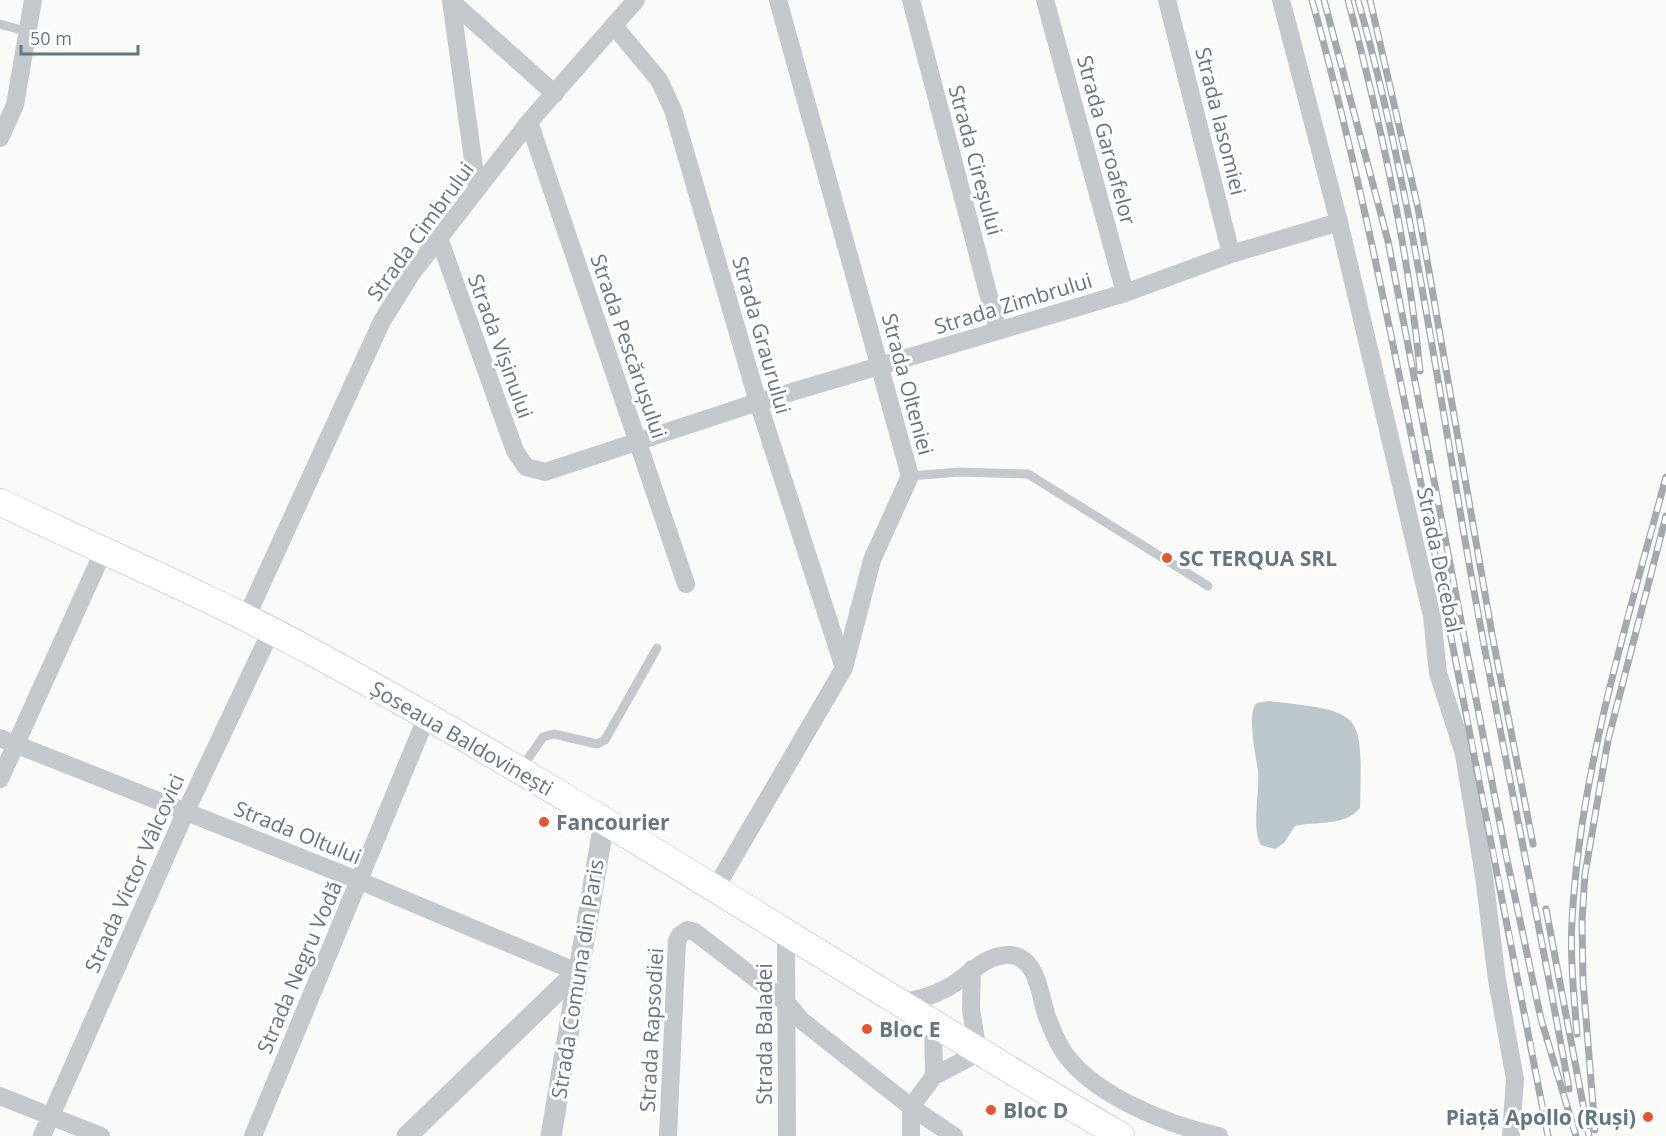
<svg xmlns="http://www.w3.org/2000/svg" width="1666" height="1136" viewBox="0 0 1666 1136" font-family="'Open Sans',sans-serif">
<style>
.water{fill:#bbc7cb}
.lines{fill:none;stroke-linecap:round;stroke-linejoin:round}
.primary-casing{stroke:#b5babe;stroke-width:28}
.service{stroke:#c3c8cc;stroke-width:9}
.minor{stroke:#c3c8cc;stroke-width:18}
.tertiary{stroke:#c3c8cc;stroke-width:21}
.primary{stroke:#fff;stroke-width:27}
.rail-casing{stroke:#a2aab0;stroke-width:7}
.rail{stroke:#fff;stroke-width:4.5;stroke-dasharray:14;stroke-linecap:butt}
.poi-dot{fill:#e4572e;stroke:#fff;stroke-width:2}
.labels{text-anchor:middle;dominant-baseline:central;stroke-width:6;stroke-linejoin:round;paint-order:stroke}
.street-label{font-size:21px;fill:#657683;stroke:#fff}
.poi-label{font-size:21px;font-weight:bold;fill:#657683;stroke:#fff;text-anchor:start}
</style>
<rect width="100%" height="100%" fill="#fafaf8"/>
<!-- water -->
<path class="water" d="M1268,701C1366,712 1362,711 1360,808C1344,827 1317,821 1295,826L1284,843L1275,849L1261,845C1251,829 1260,791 1258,771C1256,756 1246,712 1257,703Z"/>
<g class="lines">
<defs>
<path id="primary" d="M0,502C103,552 209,596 310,651C587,801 849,977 1121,1136"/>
</defs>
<!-- primary casing -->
<use href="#primary" class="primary-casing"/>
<!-- service -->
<path class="service" d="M0,24L29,32
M910,476L959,472L1028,474L1208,586
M521,769L543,737L554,734L597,744L605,740L657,648"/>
<!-- minor -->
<path class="minor" d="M451,0L477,189
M911,0L998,331
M1045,0L1125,293
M1167,0L1231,254
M1281,0L1339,222L1432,616L1438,673L1464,754L1484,876L1497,980L1515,1079L1511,1136
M451,1L555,94
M615,27L659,80L673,110L758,402L844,668
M529,122L686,584
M0,138L15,105L33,0
M439,238L515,451L526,467L545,472L758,402L1125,293L1231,254L1339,222
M246,618L382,321L412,273L529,122L636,0
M0,738L360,881L577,972
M0,779L103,552
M715,889L844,668L872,560L910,476L778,0
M786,932L787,1136
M899,1002C916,1001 932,996 947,988C968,977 984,954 1010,955C1038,957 1040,997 1047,1017C1051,1027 1055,1037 1060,1046C1086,1093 1168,1125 1219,1136
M933,1023L934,1076
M0,1096L101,1136
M42,1136L186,811L271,631
M253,1136L427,716
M668,1136L677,941L680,935L687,930L695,932L787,1003L801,1020L911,1107L954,1136
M911,1136V1107L934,1076L978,1053L971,1009L972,969"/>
<!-- tertiary -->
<path class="tertiary" d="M407,1136L577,972
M551,1136L604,822"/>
<!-- primary -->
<use href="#primary" class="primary"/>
<defs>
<path id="rail" d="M1312,0C1360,173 1394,348 1429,524C1469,728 1509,932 1548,1136
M1324,0L1388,241L1506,855L1541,1019L1576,1136
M1348,0C1380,121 1408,246 1420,371
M1358,0C1410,184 1436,375 1469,563C1500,739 1538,913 1569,1089
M1370,0L1418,208L1492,634L1533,844
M1546,909L1589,1136
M1577,1034C1574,997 1570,958 1572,921C1580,770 1627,623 1666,477
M1595,1130L1583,981L1582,921L1585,874L1608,740L1666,516"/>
</defs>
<!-- rail casing -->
<use href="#rail" class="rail-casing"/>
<!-- rail -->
<use href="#rail" class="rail"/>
</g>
<!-- markers -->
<g class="poi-dot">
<circle cx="1167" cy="558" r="6"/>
<circle cx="544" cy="822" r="6"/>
<circle cx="867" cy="1029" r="6"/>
<circle cx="991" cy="1110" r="6"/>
<circle cx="1648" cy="1117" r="6"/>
</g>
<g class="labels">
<!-- street labels -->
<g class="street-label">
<text transform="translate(1221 121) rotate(76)">Strada Iasomiei</text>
<text transform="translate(1107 140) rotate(75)">Strada Garoafelor</text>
<text transform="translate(976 160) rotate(75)">Strada Cireșului</text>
<text transform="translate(420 231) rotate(-54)">Strada Cimbrului</text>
<text transform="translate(1013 303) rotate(-17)">Strada Zimbrului</text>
<text transform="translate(762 335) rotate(74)">Strada Graurului</text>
<text transform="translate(501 346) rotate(70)">Strada Vișinului</text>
<text transform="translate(629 346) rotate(71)">Strada Pescărușului</text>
<text transform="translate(908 384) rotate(75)">Strada Olteniei</text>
<text transform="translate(1440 560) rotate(78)">Strada Decebal</text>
<text transform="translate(462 738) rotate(30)">Șoseaua Baldovinești</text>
<text transform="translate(298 832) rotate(22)">Strada Oltului</text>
<text transform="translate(134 873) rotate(-66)">Strada Victor Vâlcovici</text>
<text transform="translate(299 967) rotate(-67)">Strada Negru Vodă</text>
<text transform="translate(577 979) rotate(-81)">Strada Comuna din Paris</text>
<text transform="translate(651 1030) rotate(-87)">Strada Rapsodiei</text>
<text transform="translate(764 1034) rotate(-90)">Strada Baladei</text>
</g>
<!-- poi labels -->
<g class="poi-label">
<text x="1179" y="558">SC TERQUA SRL</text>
<text x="556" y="822">Fancourier</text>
<text x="879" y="1029">Bloc E</text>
<text x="1003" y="1110">Bloc D</text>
<text x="1636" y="1117" text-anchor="end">Piață Apollo (Ruși)</text>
</g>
</g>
<!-- scale -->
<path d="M21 45v9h117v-9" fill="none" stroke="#657683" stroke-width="3"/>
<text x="30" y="45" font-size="18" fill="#657683" stroke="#ffffff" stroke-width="4.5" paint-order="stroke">50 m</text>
</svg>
